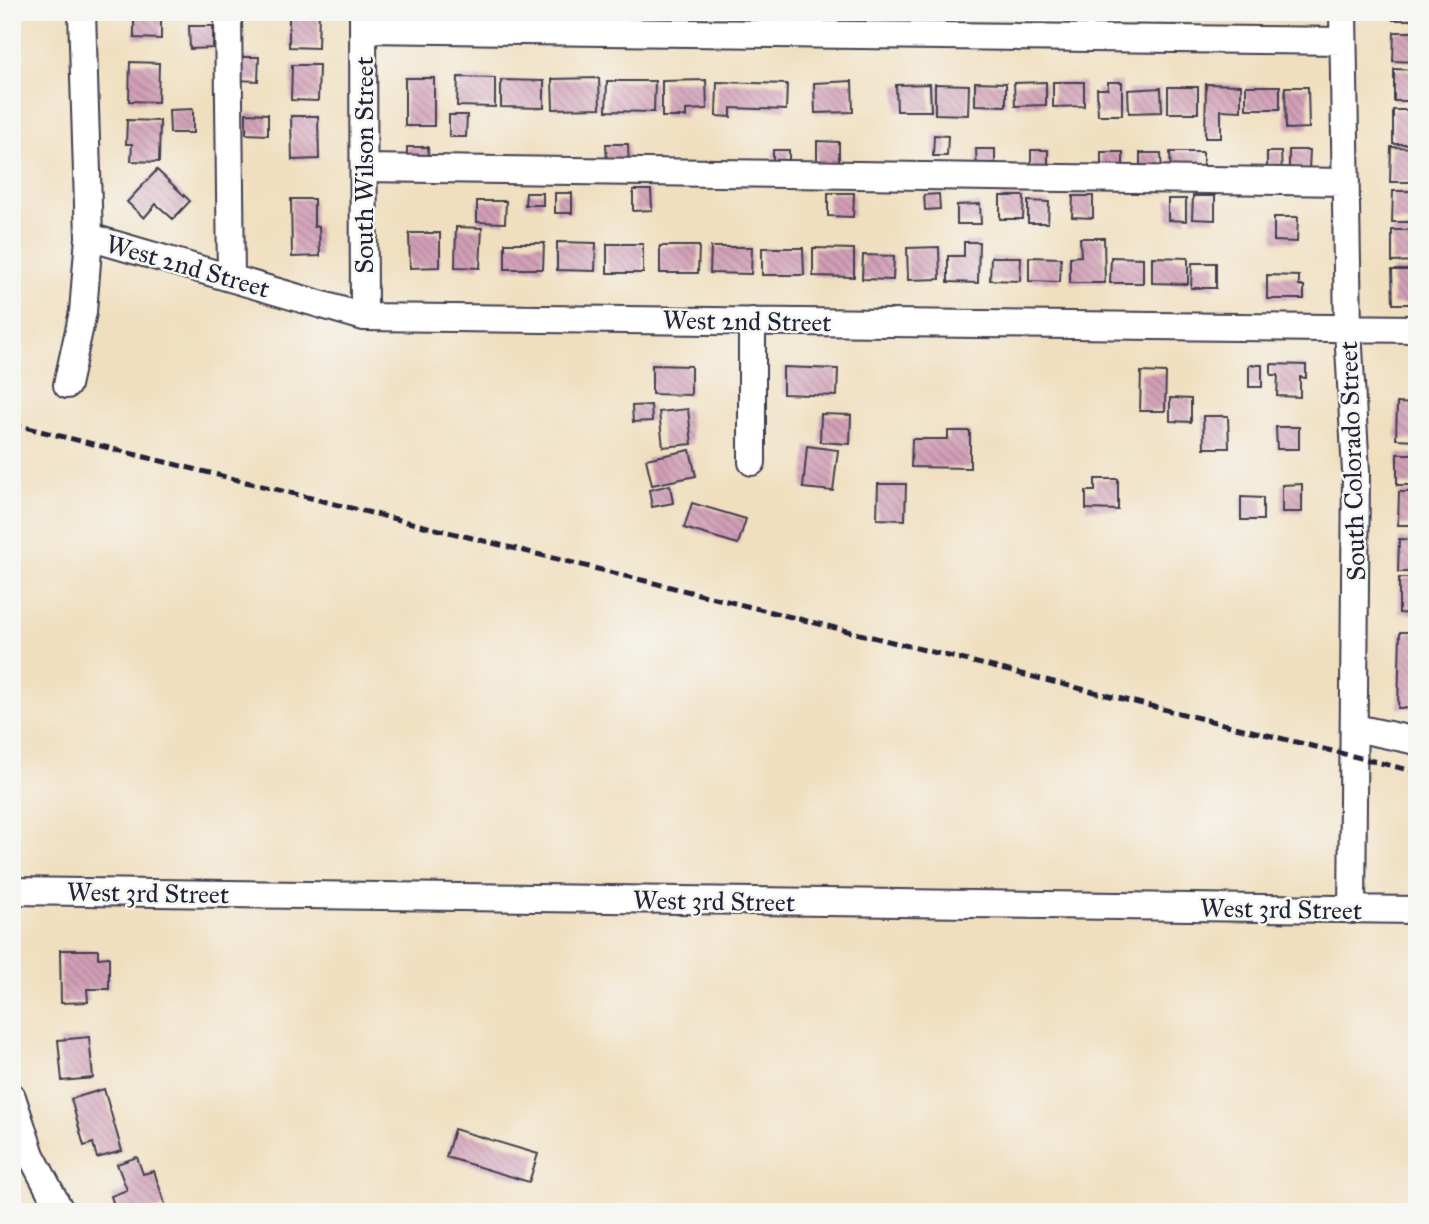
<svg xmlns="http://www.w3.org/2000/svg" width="1429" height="1224" viewBox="0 0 1429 1224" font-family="'IM FELL Great Primer',serif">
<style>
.building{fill:url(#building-back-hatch)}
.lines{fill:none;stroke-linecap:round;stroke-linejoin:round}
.minor-casing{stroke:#413e4f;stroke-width:30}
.minor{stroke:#fff;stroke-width:26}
.rail{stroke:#22223b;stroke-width:5;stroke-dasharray:10 5;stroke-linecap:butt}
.labels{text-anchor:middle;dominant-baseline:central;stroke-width:5;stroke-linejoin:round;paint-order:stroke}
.street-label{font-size:26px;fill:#22223b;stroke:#f6f6f2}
</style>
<defs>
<pattern id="building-back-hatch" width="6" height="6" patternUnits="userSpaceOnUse" patternTransform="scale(1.75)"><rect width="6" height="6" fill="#d29fb6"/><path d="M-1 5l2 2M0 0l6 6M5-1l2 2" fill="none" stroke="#aa8195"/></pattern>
</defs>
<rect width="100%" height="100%" fill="#f6f6f2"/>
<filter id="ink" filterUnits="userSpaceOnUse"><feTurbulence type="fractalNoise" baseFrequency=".0143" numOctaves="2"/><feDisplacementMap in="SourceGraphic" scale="14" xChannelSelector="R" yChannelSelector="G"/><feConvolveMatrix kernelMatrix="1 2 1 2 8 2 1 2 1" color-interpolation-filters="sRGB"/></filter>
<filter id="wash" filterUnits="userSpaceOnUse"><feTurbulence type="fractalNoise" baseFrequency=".00686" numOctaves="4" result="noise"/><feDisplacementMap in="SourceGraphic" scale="28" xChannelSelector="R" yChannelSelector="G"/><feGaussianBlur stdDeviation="1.57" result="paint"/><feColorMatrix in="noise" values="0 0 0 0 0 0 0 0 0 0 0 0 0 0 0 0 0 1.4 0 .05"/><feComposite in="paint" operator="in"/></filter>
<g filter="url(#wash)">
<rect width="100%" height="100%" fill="#f0dfbf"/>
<g id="blocks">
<!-- building -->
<path class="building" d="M134,12H161V39L134,38Z
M289,12H319L318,48L289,47Z
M1393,12H1417V20H1393Z
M189,26H213V48L190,49Z
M1394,32H1417V62L1393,61Z
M237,57H259L258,81L236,80Z
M130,62L159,63L158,102L129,101Z
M292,65H319L318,101L291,100Z
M1394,69L1417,70V101H1394Z
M458,77L495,78V107L457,106Z
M405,78H434V126H405Z
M599,78L600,108L553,109L552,79Z
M501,80L544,81V108L501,107Z
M706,80L707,109L686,110V117H662V81Z
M607,81H655L654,112L606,111Z
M852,81L853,112L815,113L814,83Z
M717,82L787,84L786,110L731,108V117L716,116Z
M975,82L1006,83V106L975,105Z
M1046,82V105L1015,106L1014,83Z
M1053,82H1084V106L1053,107Z
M1108,82H1122V115H1098L1097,89H1108Z
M930,84L931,111H897L896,85Z
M935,84L969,85L968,115L935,114Z
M1206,84L1241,85V111L1221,110V138H1205Z
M1246,86H1280V109H1246Z
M1168,87H1198V113H1168Z
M1285,87H1308L1309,128L1286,129Z
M1161,88L1162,112L1129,113L1128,90Z
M193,109V133H170L169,110Z
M1393,110H1417V144H1393Z
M246,113L268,114V135L246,134Z
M449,115H467L466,137H449Z
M291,116H318L319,159L292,160Z
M127,120L160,121L159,162L131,161L132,144H126Z
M934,135L948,136L947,156H933Z
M817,141L839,142V164H817Z
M606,144H628L629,166H607Z
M407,147H428L429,164H407Z
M1391,147L1417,148L1416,182H1390Z
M976,149H995V170L977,171Z
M773,150H789V171H773Z
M1031,150H1048V171L1031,172Z
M1289,150H1310L1309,169H1289Z
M1101,152H1123V172H1101Z
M1170,152H1203V173H1171Z
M1267,152H1281L1282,172L1267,173Z
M1140,153H1161L1162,176H1140Z
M157,170L190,201L173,219L156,204L144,218L127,202Z
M633,190H651L652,210L633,211Z
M1393,191H1417L1416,222H1392Z
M526,193H543V205H525Z
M555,193H572V213H555Z
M828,193H854L853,217L828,216Z
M939,194L940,209L925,210L924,195Z
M1000,196H1024L1023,219H1000Z
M1073,196H1093V218L1072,217Z
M1193,196H1215V220L1192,219Z
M291,199H314V227L319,226L320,256L292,257Z
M1168,199H1186V221L1168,220Z
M477,201H506L505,223L477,222Z
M1028,201L1049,202L1048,223H1028Z
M980,204L981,224H957V205Z
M1274,217H1298L1297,242L1274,241Z
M456,227L482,228L480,268L455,267Z
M1392,230H1417V261L1392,262Z
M409,233H440V267L410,268Z
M1080,238H1104L1105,283H1070V257L1081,256Z
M557,242L596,243L595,271L557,270Z
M964,242H979L978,283L948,282V256H964Z
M505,243H544L543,269H505Z
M607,244H643V273H607Z
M660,246H699L698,273H660Z
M711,247H752L751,274L710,273Z
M939,247L940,279L908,280L907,248Z
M762,248H803L804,275H762Z
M813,248L854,249V277L813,276Z
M863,255L894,256L893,280L862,279Z
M991,257H1021L1020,281L990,280Z
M1029,257L1061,258L1060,282L1029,281Z
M1111,257L1143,258V283H1110Z
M1152,257L1188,258V284L1152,283Z
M1192,263H1216V288H1191Z
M1392,270H1417V304H1393Z
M1267,275L1299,276V286H1304V299H1267Z
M1271,364L1306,365V378L1300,377V397L1277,396L1278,375H1271Z
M652,365L691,366V395L652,394Z
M1249,365H1262V387H1249Z
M783,367L838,369L837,396L783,394Z
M1141,372L1166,373L1165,411H1140Z
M1170,398L1191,399V422L1170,421Z
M1397,403L1417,404V440L1396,439Z
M651,405L652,421L633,422L632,406Z
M688,409L692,444L663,447L659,412Z
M821,414L851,415L850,444L820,442Z
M1203,416H1228L1229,448H1204Z
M1276,427H1299V449H1277Z
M948,431H970V468L911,467L912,439H948Z
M807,446L838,450L833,491L803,488Z
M690,450L696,476L652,485L646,459Z
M1397,454H1417V485H1397Z
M1095,479H1118V510L1086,509V491H1095Z
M878,484H906L905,520L877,519Z
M1302,484V512H1282V485Z
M670,485L673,503L652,507L649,490Z
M1399,492H1417V525H1398Z
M1241,497L1263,498V520H1241Z
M692,503L746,519L738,544L684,528Z
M1399,539L1417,540V572H1398Z
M1399,578H1417V614L1399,613Z
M1400,632H1417V708H1398Z
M60,950H98V958L109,957V989H87L88,1002L61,1003Z
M89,1037L93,1078L62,1081L58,1040Z
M104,1089L122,1151L97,1158L93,1143L84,1146L71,1099Z
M454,1129L538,1154L529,1182L446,1157Z
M137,1157L143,1174L154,1171L166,1207L151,1212H116L111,1196L127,1190L117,1164Z"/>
</g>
</g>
<g filter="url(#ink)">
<use href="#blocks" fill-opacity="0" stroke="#413e4f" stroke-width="2"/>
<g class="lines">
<defs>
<path id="minor" d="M228,12L231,278
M1343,12L1348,330L1356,472L1352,910
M363,14L364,317
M363,29L1343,41
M364,168L1346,182
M89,237L364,317L1417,329
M67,385L83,312L89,237L82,12
M752,462V321
M1355,728L1417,741
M12,891L1417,910
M12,1097L31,1155L61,1212"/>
</defs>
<!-- minor casing -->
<use href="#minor" class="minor-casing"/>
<!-- minor -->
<use href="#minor" class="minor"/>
<!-- rail -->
<path class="rail" d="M12,424L1417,772"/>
</g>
</g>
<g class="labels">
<!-- street labels -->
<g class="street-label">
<text transform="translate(364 165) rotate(-90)">South Wilson Street</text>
<text transform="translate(188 266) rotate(16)">West 2nd Street</text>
<text transform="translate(747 321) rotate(1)">West 2nd Street</text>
<text transform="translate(1352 461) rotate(-92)">South Colorado Street</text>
<text transform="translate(148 893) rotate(1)">West 3rd Street</text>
<text transform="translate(714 901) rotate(1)">West 3rd Street</text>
<text transform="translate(1281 909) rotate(1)">West 3rd Street</text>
</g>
</g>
<!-- margin -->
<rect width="1429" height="1224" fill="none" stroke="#f6f6f2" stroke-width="42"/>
</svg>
